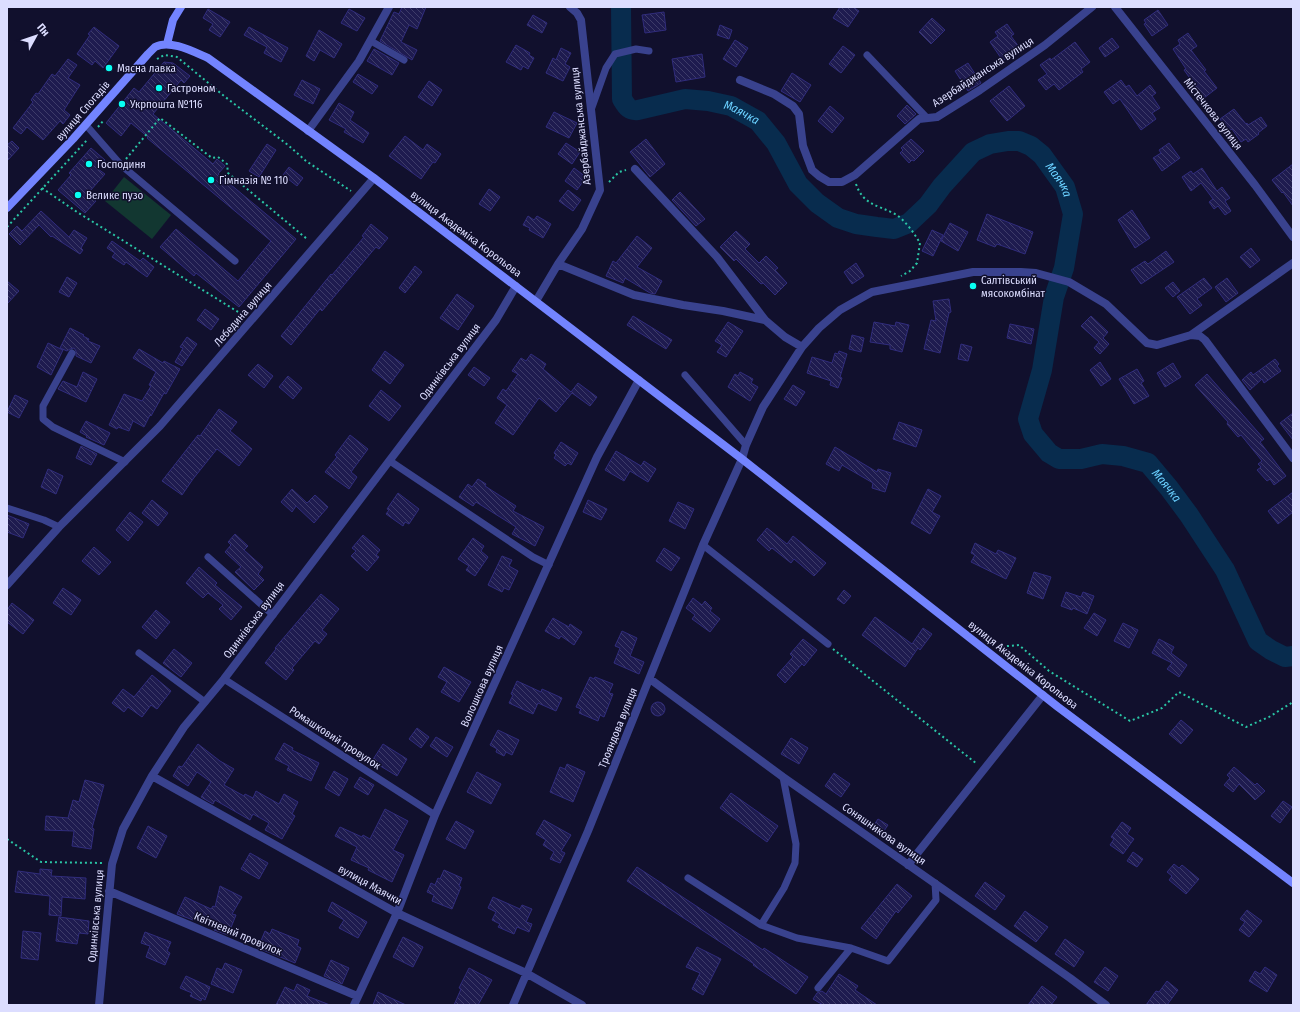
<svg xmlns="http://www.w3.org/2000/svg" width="1300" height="1012" viewBox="0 0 1300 1012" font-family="'Fira Sans Condensed',sans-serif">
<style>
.green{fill:#123731}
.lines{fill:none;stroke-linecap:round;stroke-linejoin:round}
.river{stroke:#082c4e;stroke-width:20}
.building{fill:url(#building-back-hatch);stroke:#302c7c}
.path{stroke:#2ac5a5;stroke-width:2;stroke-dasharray:2 3;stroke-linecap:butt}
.lane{stroke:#39428e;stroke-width:7}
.street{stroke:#39428e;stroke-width:8}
.secondary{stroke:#7384ff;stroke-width:8}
.poi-dot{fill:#08fff3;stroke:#11102d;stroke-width:1.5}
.labels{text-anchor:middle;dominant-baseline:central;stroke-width:3;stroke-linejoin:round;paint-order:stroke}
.poi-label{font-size:11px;fill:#dcddff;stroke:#11102d;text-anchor:start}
.street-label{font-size:11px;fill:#dcddff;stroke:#11102d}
.water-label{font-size:12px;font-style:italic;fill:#6ad0ff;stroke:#11102d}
</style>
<defs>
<pattern id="building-back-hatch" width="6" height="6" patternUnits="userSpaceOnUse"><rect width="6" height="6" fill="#1e1b4f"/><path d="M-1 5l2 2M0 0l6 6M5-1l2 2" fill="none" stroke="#3e3c69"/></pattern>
</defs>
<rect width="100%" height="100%" fill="#11102d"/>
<!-- green -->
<path class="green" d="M124,177L171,215L152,239L105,201Z"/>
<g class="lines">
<!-- river -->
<path class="river" id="s1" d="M621,7L622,99C627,107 629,111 638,110L685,99L708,101L731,106L758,121L776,143L798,184L817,203L838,218L856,224L877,227L894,229L909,223L928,205L942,186L973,152L990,144L1008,141H1019L1031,146L1042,155L1065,187L1073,214L1064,268L1054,297L1042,370L1028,419L1033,434L1049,453L1059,459H1081L1102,454L1123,456L1148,463L1169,488L1189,515L1225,570L1258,641L1271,650L1285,657L1293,656"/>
</g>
<!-- building -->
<path class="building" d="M402,7H426L417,29L409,25L401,42L417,50L412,60L380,41L394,12L399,14Z
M840,7H853L859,11L848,27L833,18Z
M208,9L230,22L220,37L209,30L213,24L203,18Z
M349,9L365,18L357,31L341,23Z
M1158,10L1168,25L1152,36L1144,24L1146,23L1144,20Z
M664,12L666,30L645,33L642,15Z
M533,15L547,23L542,33L527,25Z
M932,18L945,30L931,44L919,32Z
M1007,24L1014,34L1011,36L1019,47L1003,61L990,42L998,36L995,32Z
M720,25L732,30L729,39L717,35Z
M94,27L119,46L103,68L95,61L92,65L77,54L90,35L88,34Z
M249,27L288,48L281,62L264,53L267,47L244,35Z
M319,30L342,44L334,58L320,50L314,61L306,56Z
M1188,33L1197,46L1191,50L1206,70L1204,71L1217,88L1204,98L1184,70L1186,69L1173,49L1180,44L1178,40Z
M1112,38L1119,47L1105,57L1099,48Z
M735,40L748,48L736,67L723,59Z
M1075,42L1090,62L1081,69L1083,72L1059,90L1054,84L1046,90L1038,80L1047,74L1040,65L1050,58L1051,60Z
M516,45L530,53L529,55L534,58L528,69L523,66L521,70L506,62Z
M843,46L855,55L841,73L829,64Z
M561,48L571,53L565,64L570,67L563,81L546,73L553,58L556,60Z
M374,49L399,63L392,75L367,61Z
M702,54L705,77L676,82L672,59Z
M68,59L77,65L68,78L80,85L64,110L70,115L63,124L60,121L43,140L27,127L21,134L13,128L33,102L31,100L36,93L38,94L52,74L55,76Z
M164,62L173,63L190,76L184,83L181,80L153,114L213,164L217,159L225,166L218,174L296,239L239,307L196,273L194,276L160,247L176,229L238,281L271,241L147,138L148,137L131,123L121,136L106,123L134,88L139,92Z
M968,63L981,83L968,91L955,71Z
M792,73L811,85L800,102L781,91Z
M358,74L378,86L372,94L353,82Z
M302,80L320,89L313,104L294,95Z
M1121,80L1126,87L1129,85L1137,96L1150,85L1156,93L1152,96L1160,108L1152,113L1156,119L1141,130L1120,99L1113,104L1104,92Z
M429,81L442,90L432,106L418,97Z
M1009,86L1025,106L1007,121L990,101Z
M339,103L354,112L350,120L369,133L363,143L344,132L346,129L329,120Z
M907,105L916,114L905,124L897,116Z
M830,106L844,118L832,133L818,121Z
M1234,109L1246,124L1247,123L1248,125L1261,117L1267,126L1258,133L1259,134L1248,142L1246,139L1241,142L1232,129L1229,131L1220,119Z
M554,112L577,123L569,138L546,127Z
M405,136L423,150L427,144L441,154L435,163L433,162L421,179L389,156Z
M646,139L665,164L650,177L630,152Z
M911,139L924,151L914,161L912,160L909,163L900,153L903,150L901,148Z
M12,141L19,148L7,161V145Z
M566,143L580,152L572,164L558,154Z
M1169,143L1180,158L1162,171L1153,158L1161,153L1159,150Z
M267,144L276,150L259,177L249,171Z
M91,148L105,160L98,169L105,174L90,191L93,194L90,196L96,201L85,213L58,190L71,175L69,173Z
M1293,164V206L1283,192L1282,193L1272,180Z
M289,167L303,178L297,186L283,175Z
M574,168L586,177L577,190L565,181Z
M1202,168L1217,191L1222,187L1230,198L1225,201L1231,211L1225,215L1218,206L1214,209L1209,202L1213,199L1201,183L1191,191L1182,177L1191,171L1193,174Z
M489,189L500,197L490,211L479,204Z
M568,190L581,200L573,211L559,201Z
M680,192L705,219L696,226L672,200Z
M1132,210L1150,238L1135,248L1118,220Z
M41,211L69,237L74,230L87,238L81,248L83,250L80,254L52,236L51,237L39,225L20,245L9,234L17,226L22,231Z
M987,214L1033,232L1025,254L997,244L995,247L977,240Z
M528,216L534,220L537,216L551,224L543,238L529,230L530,228L523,225Z
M950,223L968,232L958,251L941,241Z
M371,224L388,238L379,249L376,247L322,311L320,309L291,345L281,336L331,274L332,275L364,237L362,236Z
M932,230L943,235L933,256L922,251Z
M736,231L750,244L745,249L759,263L766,256L778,268L775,270L787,283L775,295L763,283L761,284L736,259L734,261L720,247Z
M637,236L652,248L637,267L662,281L655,294L650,293L625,278L623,283L606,276L613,261L616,263Z
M112,241L140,261L143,258L154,267L147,277L126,262L124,265L112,257L115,253L107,248Z
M1251,248L1260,260L1250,268L1240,257Z
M1166,251L1174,262L1141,284L1131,270L1145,261L1148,264Z
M856,263L864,276L852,284L844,272Z
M415,266L422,272L405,293L399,288Z
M67,277L77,283L69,297L59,292Z
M1204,278L1212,288L1197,299L1202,305L1190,314L1177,297Z
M1227,278L1238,293L1226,302L1215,287Z
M7,281L19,291L7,304Z
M1173,282L1180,291L1173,297L1165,288Z
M457,294L474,306L458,330L440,318Z
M949,299L951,312L949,313L940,353L924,349L931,320L936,321L933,301Z
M205,309L219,319L211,330L197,320Z
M633,316L672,340L666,349L627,325Z
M1091,316L1108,332L1103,338L1109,344L1100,354L1094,348L1099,342L1081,326Z
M728,322L743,331L726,357L717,352L722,345L715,341Z
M874,322L895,326L896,322L909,325L902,352L890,349V345L870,342Z
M1010,324L1034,329L1031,344L1007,338Z
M70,328L84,335L83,336L89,339L88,341L100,346L91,363L76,356V351L74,348L70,349L67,351L60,348Z
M852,335L864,338L861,352L849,349Z
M187,337L197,344L182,366L175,362L183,348L180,347Z
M48,343L63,350L51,375L37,367Z
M961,344L972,347L968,361L958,359Z
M139,349L163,363L164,361L180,369L166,394L164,393L151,416L150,415L144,427L133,421L129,431L118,427L117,429L109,425L124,394L142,401L151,386L149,385L156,372L133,358Z
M385,351L404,365L390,384L372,370Z
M839,351L847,354L840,377L842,378L838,388L830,385L831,381L807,373L812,357L832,363L835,353L838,354Z
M531,354L546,364L543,369L571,392L578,383L597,397L590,406L572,393L556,412L539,398L513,435L495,423L507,405L497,398L503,389L506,391L518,374L512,371L521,358L526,361Z
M1275,359L1279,364L1277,366L1281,371L1264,383L1262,379L1250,390L1242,380L1251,372L1253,375Z
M1100,362L1111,379L1101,386L1090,370Z
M1173,363L1181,377L1165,387L1157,373Z
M258,364L273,376L264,388L248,375Z
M474,367L490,378L484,386L468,375Z
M1137,369L1144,381L1141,383L1149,396L1134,404L1119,379Z
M83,372L97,379L86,402L58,389L63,381L77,387Z
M740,372L753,379L751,383L758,387L750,401L728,387L735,374L738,376Z
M1207,374L1264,439L1260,442L1286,476L1274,485L1270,479L1267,481L1257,470L1261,467L1258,464L1262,461L1241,435L1238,437L1227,424L1228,422L1195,385Z
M288,376L302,388L293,399L279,387Z
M793,385L805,392L796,406L784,399Z
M381,390L401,406L389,421L369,406Z
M15,395L28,401L19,418L7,412Z
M219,409L237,422L230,431L252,449L239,466L217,449L193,479L182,495L162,481L198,435L200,436Z
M1293,413V440L1280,423Z
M86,421L110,433L104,445L86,437L87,436L80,432Z
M899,422L922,430L916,447L893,439Z
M350,435L368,449L351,472L357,477L349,489L325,472L337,457L335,455Z
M561,442L578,453L571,465L568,463L565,466L554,458L556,455L554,453Z
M81,446L97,454L91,465L76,458Z
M835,447L877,472L878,469L891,473L885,492L872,488L873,483L842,465L839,471L826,464Z
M616,451L641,466L644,461L656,469L648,482L630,471L624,481L605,470Z
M48,469L63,476L56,494L41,487Z
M478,479L486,484L485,486L516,506L513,511L544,527L535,546L512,534L516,527L476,502L473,506L459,497L468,484L472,487Z
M292,489L307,503L315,495L328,507L314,523L296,506L292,512L281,502Z
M928,489L941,496L932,512L940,516L930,534L911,523Z
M1293,492V512L1278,524L1268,511Z
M398,493L419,509L409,524L405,522L403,526L386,514L389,510L387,509Z
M152,500L168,513L158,526L142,513Z
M588,500L607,509L601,520L583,512Z
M678,502L694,509L685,529L669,521Z
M130,512L143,522L128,541L116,530Z
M7,515L29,524L23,538L7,532Z
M767,528L787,544L793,536L826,563L814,576L794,559L791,563L772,548L769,551L757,540Z
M235,534L248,546L244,550L263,567L258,574L264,580L254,590L235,572L241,567L225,552L231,545L228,542Z
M363,535L380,550L376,555L379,557L367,571L351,556L356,551L352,548Z
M473,538L484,546L481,551L488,557L475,576L466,570L469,566L458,559Z
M975,543L996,554L998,550L1016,558L1006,579L971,562L975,555L971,553Z
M94,547L111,562L99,575L82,561Z
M664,548L680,558L671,571L656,561Z
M502,556L512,560L509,566L518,571L509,590L504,588L502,592L488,585Z
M199,567L217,583L215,585L242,607L231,620L219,609L223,605L208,593L203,598L186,583Z
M1034,572L1051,577L1043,599L1027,593Z
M63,588L81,600L71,615L53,603Z
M844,590L851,596L844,604L837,599Z
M1066,592L1081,597L1083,592L1094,596L1087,614L1073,608L1072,610L1061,606Z
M321,594L339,609L322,630L327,634L319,644L315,641L292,668L294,670L286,680L265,663L276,649L275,648Z
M693,598L702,605L705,601L712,608L710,611L720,619L710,632L692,619L695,615L686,608Z
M12,603L34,620L23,634L7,622V610Z
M156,610L170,622L156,639L142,627Z
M1094,613L1106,620L1097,636L1084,628Z
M875,617L912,644L923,628L932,634L920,650L918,648L905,667L862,635Z
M553,618L569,627L570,624L582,632L574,645L561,636L559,639L545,631Z
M1123,623L1138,630L1129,648L1114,641Z
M622,631L637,638L630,656L644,662L639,674L614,663L620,648L615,646Z
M803,639L817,650L804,666L802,664L785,683L777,675L793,657L790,654Z
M1159,639L1174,647L1171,653L1187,665L1179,677L1167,669L1172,663L1152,653Z
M174,649L192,663L181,677L163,663Z
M444,667L471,682L459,702L441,692L447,682L438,677Z
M152,675L171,691L157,709L151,705L142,717L128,707L124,712L112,703L123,689L134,697Z
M590,677L594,679L595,677L613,684L609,693L613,694L604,717L600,715L598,721L579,713L581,709L576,707Z
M517,681L541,692L542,689L562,698L556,711L538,703L533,714L509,703L513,695L511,694Z
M651 709a7 7 0 1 1 14 0a7 7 0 1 1-14 0Z
M1181,720L1193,730L1181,744L1169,734Z
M417,728L429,737L421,748L409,739Z
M498,730L519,740L512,755L506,752L504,756L496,752L497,749L490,745Z
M436,737L453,747L447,757L430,746Z
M791,738L808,748L799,764L781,754Z
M284,743L293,748L292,750L319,763L311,781L287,770L289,766L275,759Z
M198,744L220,761L234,769L224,785L244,796L245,794L253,798L256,791L279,804L284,794L298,802L292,814L295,816L282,839L265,830L269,823L253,814L250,820L215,800L213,804L201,797L211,782L197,772L188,786L173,776L179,766L182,767Z
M383,744L407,759L397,776L372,761Z
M567,764L585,772L573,802L550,792L560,767L565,769Z
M1234,767L1255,785L1257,783L1265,791L1255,800L1239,784L1233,792L1224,785L1230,778L1227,775Z
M334,771L348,779L339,796L325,788Z
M477,772L501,784L491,804L467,792Z
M834,773L850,784L841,797L825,786Z
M360,777L374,785L368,795L354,787Z
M85,780L104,785L92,828L94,829L91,849L72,846L74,831L45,830L46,816L68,818L73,800L79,802Z
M731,793L778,826L767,842L720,808Z
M1283,801L1292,807L1280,823L1271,816Z
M385,809L408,821L393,850L404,855L392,882L368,870L369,868L351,860L357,847L335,836L340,827L362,837L363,835L370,839Z
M878,819L888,825L882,834L872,828Z
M544,820L571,835L561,851L565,853L560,863L550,859L554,852L543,845L546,840L536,834Z
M456,821L474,831L465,849L446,839Z
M1122,822L1131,828L1127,834L1134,839L1123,854L1110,845L1114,839L1111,837Z
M148,826L167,836L156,858L137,848Z
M1133,852L1143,859L1137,867L1127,861Z
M250,853L268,863L259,879L241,869Z
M1174,864L1179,868L1182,865L1199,879L1186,894L1169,880L1172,876L1167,872Z
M637,867L763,950L764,948L808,977L796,994L753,965L754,964L627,881Z
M40,869L52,870L51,876L86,878L85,899L62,897L61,916L49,915L50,896L15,892L18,871L40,874Z
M444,870L462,878L459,886L461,887L452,909L432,901L434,895L427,892L431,883L435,885L438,878L440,879Z
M985,882L1005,896L995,910L975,896Z
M897,884L912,896L898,913L896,911L876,939L861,928Z
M220,886L242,897L232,914L236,915L228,935L214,930L216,925L195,916L193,920L177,914L185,897L211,909L213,906L215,907Z
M493,897L520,909L522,905L532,909L526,922L532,924L529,932L517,927L514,934L498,927L500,924L492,920L496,912L488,908Z
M332,902L367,922L358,938L339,928L344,920L328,911Z
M1247,910L1262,921L1249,937L1239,930L1245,922L1240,919Z
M1025,911L1048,927L1036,942L1014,926Z
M59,917L89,921L88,934L79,933L77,944L56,941Z
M272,929L299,940L297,946L301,948L295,963L258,948L265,931L270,934Z
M23,931L41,933L38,960L21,958Z
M145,932L171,942L167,951L170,953L165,965L146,957L150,946L141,943Z
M403,937L423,947L413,967L393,957Z
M1065,939L1084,952L1074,967L1055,954Z
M697,947L721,959L703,995L692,989L700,973L686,967Z
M331,960L349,968L342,984L324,976Z
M225,963L242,970L233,993L211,984L217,968L222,970Z
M1105,967L1118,976L1108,991L1094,982Z
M1265,967L1277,975L1267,992L1249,981L1255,971L1260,974Z
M469,968L492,980L478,1005H454L461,989L459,988Z
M839,974L858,986L855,990L877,1005H823L813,999L817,993L822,991L826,994Z
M186,976L210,987L205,1000L202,998L201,1001L190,996L192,993L180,988Z
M1167,981L1178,990L1167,1005H1146L1156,991L1159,992Z
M297,984L310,990L307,996L330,1005H276L285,987L294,991Z
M1042,986L1057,997L1051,1005H1028Z
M378,992L406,1005H373Z"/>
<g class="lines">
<!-- path -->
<path class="path" d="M157,59L164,55L177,57L224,96L288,145L306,161L351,191
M98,127L104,120
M126,159L160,118L212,158L218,157L227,164L228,173L307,239
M609,182L619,172L626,170
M856,184C863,205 878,205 895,214C905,220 914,233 920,243L917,263L910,271L901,276
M42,188L77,212L243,315
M7,227L87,140
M997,647L1019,645L1049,671L1130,721L1162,708L1179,692L1246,727L1269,717L1293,702
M833,649L977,764
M7,839L41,862L103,863"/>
<!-- lane -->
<path class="lane" d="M371,41L404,60
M867,55L927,118
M591,110L606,68L615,54L636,49L649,51
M86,125L121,165L235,261
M72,353L43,406V419L53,427L125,462
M685,375L746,445
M390,461L533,557L549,565
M7,508L44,520L59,527
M703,545L828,644
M208,557L273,615
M139,653L205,702
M224,679L435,815
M688,878L761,925L784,888L795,863L796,844L783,777
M761,925L797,938L851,948
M818,988L851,948L888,961L936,900L935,883"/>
<!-- street -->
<path class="street" d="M1115,7L1255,185L1293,237
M740,80L774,94L793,106L799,114L803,146L812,170L819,176L829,182H842L855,175L919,119L937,117L980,90L1045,45L1092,7
M308,131L359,61L389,7
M635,169L717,257L765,320
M558,264L634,295L683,305L723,311L765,320L785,337L802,347
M536,301L558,264L582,229L600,190L581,20L577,13L570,7
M1191,335L1200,336L1205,340L1293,458
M7,585L59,527L160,426L374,178
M650,679L783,777L1070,978L1106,1005
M152,776L397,913L526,973L582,1005
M908,865L1043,695
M109,891L357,996
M99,1005L112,864L123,829L152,776L184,727L224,679L496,320L516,286
M354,1005L397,913L435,815L597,457L639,380
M513,1005L588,831L703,545L742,459L746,445L763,407L802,347L819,328L840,310L872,292L973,272H1021L1036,273L1069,282L1106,304L1147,343L1157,345L1191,335L1293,263"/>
<!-- secondary -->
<path class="secondary" d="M167,44L173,20L181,7
M7,208L73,139L148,54C150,52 153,49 155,47C170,39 194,52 208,58L374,178L742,459L1058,707L1293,883"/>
</g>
<!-- markers -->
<g class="poi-dot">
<circle cx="109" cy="68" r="4"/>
<circle cx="159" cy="88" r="4"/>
<circle cx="122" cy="104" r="4"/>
<circle cx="89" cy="164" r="4"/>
<circle cx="211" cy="180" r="4"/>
<circle cx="78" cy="195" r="4"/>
<circle cx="973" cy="286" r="4"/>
</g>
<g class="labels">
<!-- poi labels -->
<g class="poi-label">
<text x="117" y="68">Мясна лавка</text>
<text x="167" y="88">Гастроном</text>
<text x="130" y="104">Укрпошта №116</text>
<text x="97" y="164">Господиня</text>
<text x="219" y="180">Гімназія № 110</text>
<text x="86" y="195">Велике пузо</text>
<text x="981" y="280">Салтівський<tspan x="981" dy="13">мясокомбінат</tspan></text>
</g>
<!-- street labels -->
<g class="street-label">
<text transform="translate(983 72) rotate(-33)">Азербайджанська вулиця</text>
<text transform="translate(83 111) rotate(-49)">вулиця Спогадів</text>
<text transform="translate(1213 114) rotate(52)">Містечкова вулиця</text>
<text transform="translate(581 126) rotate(-96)">Азербайджанська вулиця</text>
<text transform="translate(466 234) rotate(37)">вулиця Академіка Корольова</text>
<text transform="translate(243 314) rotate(-49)">Лебедина вулиця</text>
<text transform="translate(450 362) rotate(-53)">Одинківська вулиця</text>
<text transform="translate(254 620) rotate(-53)">Одинківська вулиця</text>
<text transform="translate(1023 665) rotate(38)">вулиця Академіка Корольова</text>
<text transform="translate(482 686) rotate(-66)">Волошкова вулиця</text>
<text transform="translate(618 728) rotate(-68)">Трояндова вулиця</text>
<text transform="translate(335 738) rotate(33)">Ромашковий провулок</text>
<text transform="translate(884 834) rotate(35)">Соняшникова вулиця</text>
<text transform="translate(370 885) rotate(29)">вулиця Маячки</text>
<text transform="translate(96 916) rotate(-85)">Одинківська вулиця</text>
<text transform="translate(238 934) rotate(23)">Квітневий провулок</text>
</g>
<!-- water labels -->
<g class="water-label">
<text stroke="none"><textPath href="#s1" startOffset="220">Маячка</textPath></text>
<text stroke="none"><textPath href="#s1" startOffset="641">Маячка</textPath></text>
<text stroke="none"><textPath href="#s1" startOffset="1061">Маячка</textPath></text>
</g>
</g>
<!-- border -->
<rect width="1300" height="1012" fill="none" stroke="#dcddff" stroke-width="16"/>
<!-- north arrow -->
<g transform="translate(36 36) rotate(50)" stroke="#11102d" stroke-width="3" paint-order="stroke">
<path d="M0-3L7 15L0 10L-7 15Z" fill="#dcddff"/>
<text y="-6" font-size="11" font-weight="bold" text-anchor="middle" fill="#dcddff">Пн</text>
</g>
</svg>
